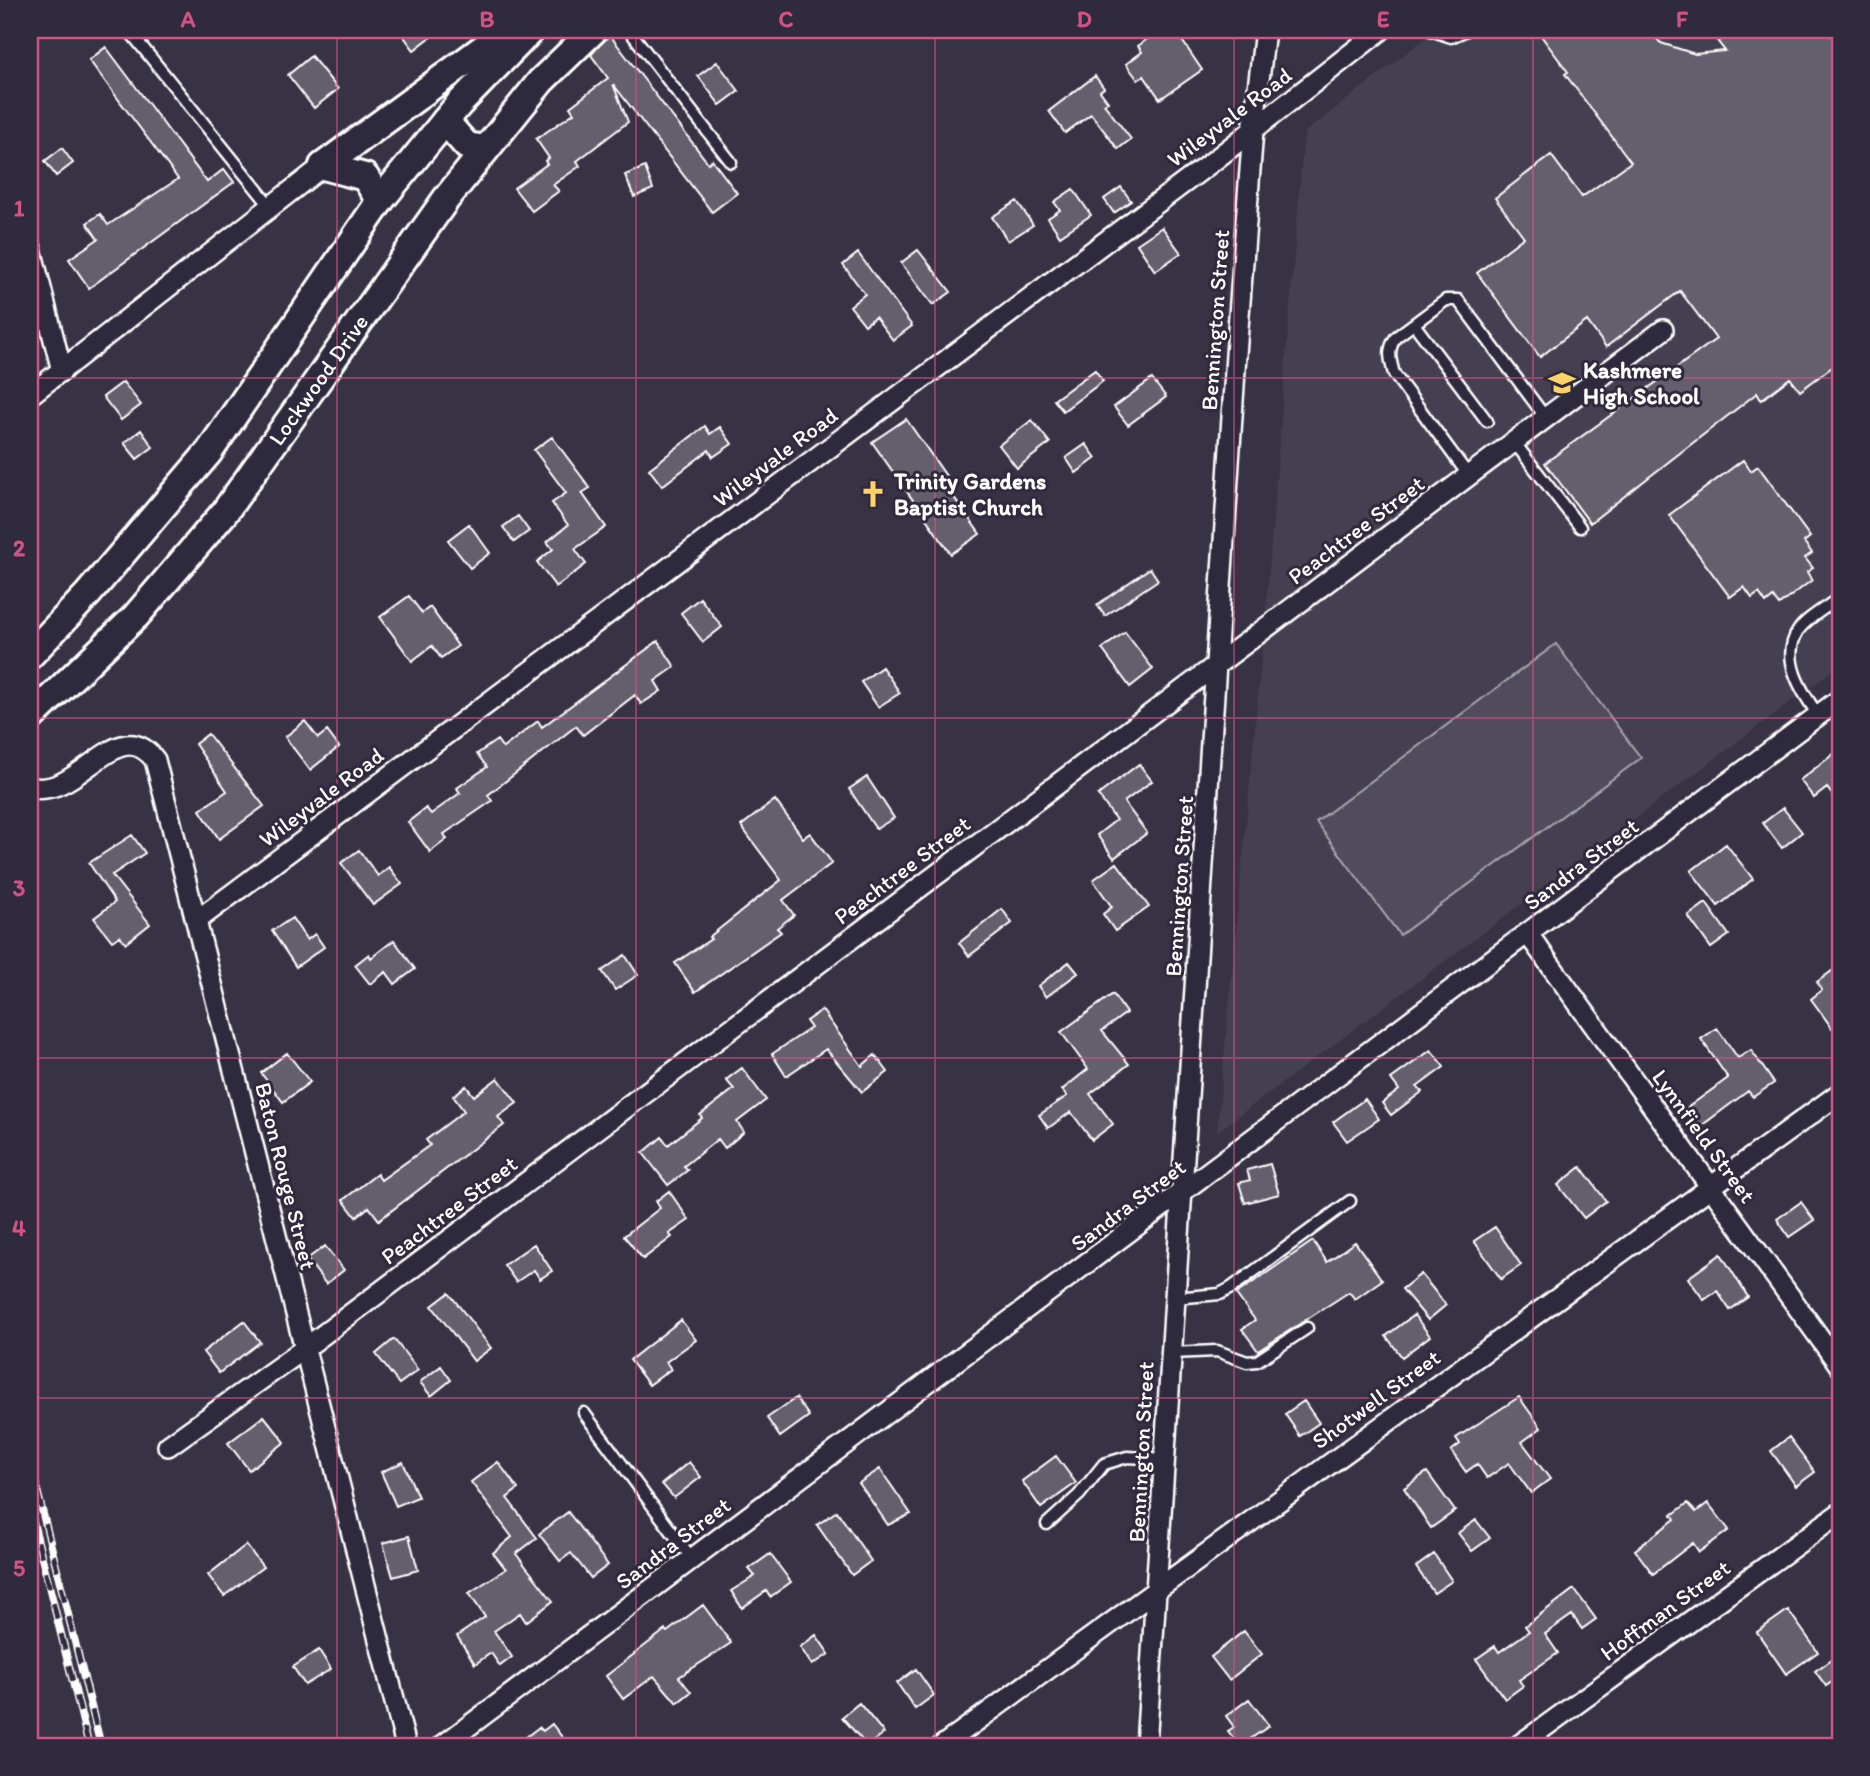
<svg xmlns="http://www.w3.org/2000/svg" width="1870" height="1776" viewBox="0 0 1870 1776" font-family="Itim,sans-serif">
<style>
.built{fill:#444051}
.green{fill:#514c5c;stroke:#a8a6ae;stroke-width:2}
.building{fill:#635f6d;stroke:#fff;stroke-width:2}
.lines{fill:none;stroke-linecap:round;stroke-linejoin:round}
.lane-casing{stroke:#fff;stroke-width:15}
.street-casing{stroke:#fff;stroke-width:24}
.secondary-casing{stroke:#fff;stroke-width:32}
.lane{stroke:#2f2a3d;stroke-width:10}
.street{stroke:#2f2a3d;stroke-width:19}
.secondary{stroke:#2f2a3d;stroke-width:26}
.rail-casing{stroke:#fff;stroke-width:8}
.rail{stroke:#2f2a3d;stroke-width:5;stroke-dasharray:16;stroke-linecap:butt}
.grid{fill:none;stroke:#d15284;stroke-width:2;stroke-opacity:0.55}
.labels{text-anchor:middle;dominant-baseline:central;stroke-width:6;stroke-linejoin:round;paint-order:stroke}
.street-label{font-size:23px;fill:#fff;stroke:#2f2a3d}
.poi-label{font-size:23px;font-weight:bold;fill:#fff;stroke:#2f2a3d;text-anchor:start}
.neatline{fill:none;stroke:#d15284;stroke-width:2.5}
.grid-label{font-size:23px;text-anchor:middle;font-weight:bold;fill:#d15284}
</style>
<rect width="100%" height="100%" fill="#373345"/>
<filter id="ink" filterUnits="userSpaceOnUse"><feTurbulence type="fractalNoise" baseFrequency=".0143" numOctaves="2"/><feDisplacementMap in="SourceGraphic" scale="14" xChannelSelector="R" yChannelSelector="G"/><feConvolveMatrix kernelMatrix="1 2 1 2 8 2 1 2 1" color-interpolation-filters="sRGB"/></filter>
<g filter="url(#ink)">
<!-- built -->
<path class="built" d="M1436,30H1840V665L1217,1132L1264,632L1304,133Z"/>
<!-- green -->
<path class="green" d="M1556,644L1641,758L1400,935L1316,822Z"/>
<!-- building -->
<path class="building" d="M399,30H440L414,50Z
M1159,30H1175L1202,70L1160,99L1144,76L1138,80L1126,64L1142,52L1138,46Z
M1552,30H1647L1661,43L1695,54L1725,51L1718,42L1734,30H1840V361L1800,391L1790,378L1761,400L1757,393L1590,523L1545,463L1716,339L1680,291L1606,347L1587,321L1540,357L1477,273L1524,237L1495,198L1551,155L1582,197L1631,162L1565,74L1568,72L1542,37Z
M609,34L708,163L712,160L737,193L712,212L613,84L628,122L577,161L580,166L553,185L559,191L532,211L514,188L547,164L545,161L549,158L536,139L574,113L570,107L608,78L591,55Z
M106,47L207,182L224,169L234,182L89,288L69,259L98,239L87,223L100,214L108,225L178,179L89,60Z
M311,56L338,89L314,108L288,75Z
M717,62L739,91L720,105L698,76Z
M1095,76L1104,88L1100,91L1108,102L1104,104L1131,139L1118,149L1091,114L1065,133L1049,111Z
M62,148L73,163L56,176L45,161Z
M645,167L653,189L634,197L625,175Z
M1121,187L1131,201L1114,213L1104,199Z
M1073,189L1091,215L1060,236L1048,218L1060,210L1054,202Z
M1017,201L1033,225L1008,241L992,217Z
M1162,227L1181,253L1155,271L1137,244Z
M918,250L951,292L933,305L901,263Z
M858,253L912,326L893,340L875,317L865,325L850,306L865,294L843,265Z
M1095,370L1103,381L1063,411L1054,400Z
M1152,379L1166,397L1128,425L1114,407Z
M123,382L141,405L121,420L103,397Z
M906,419L956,490L951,493L980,534L951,554L872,442Z
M1032,420L1050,443L1017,468L999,445Z
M705,426L710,434L720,427L732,444L713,457L709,450L662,486L649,469Z
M141,430L153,447L137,459L124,443Z
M552,437L590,488L582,493L606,527L575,549L586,564L556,587L537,562L553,549L547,542L568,525L552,503L566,493L534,450Z
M1086,444L1096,458L1076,473L1066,458Z
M1743,460L1751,471L1758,466L1810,537L1804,542L1812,553L1805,558L1813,568L1807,572L1812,580L1779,605L1773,597L1766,603L1759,593L1752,598L1744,587L1730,597L1669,515Z
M518,516L529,531L514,542L503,527Z
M469,524L490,553L470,568L448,540Z
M1150,568L1158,580L1105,616L1097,605Z
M409,596L422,613L430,607L458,646L441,658L432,646L412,661L380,617Z
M700,598L722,627L703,642L681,613Z
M1125,632L1153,669L1130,687L1102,649Z
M658,641L675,667L655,681L661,691L641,704L635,695L583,735L576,726L488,795L492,801L444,834L447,839L430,852L408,822L426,808L431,814L460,793L457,788L487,767L477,754L497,740L503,748L538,721L542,727Z
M882,667L900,693L878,707L861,682Z
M305,721L318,738L327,731L339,747L310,770L285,737Z
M208,734L264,806L219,839L200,810L227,791L195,744Z
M1840,749V805L1827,788L1814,798L1800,780Z
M1139,764L1152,781L1124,802L1147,833L1114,858L1097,835L1116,820L1098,795Z
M867,777L894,818L876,829L849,789Z
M775,800L803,838L810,833L832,863L783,900L794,915L777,928L781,932L695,992L675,963L711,939L709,937L781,880L741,826Z
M1783,808L1802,832L1782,848L1763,823Z
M132,835L145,853L112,875L150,924L126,943L120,936L112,941L94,918L115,902L89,863Z
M1726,844L1753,879L1718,906L1691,871Z
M359,850L378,876L389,867L402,884L373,905L341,863Z
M1117,863L1149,907L1115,931L1103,914L1112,907L1093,880Z
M1706,903L1729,935L1711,948L1688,916Z
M1002,909L1012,923L969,956L959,943Z
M292,918L307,940L315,934L324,947L296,967L272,931Z
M394,940L415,969L395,984L386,972L370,984L355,965L369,954L371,958Z
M625,955L638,975L615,990L602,971Z
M1069,962L1078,973L1046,997L1038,986Z
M1840,965V1021L1832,1028L1811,999L1822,990L1817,982Z
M1113,994L1126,1013L1102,1031L1129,1064L1090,1094L1113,1124L1092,1140L1071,1112L1048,1128L1039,1115L1067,1096L1062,1090L1088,1069L1061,1032Z
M822,1010L862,1066L875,1055L888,1072L862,1092L826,1049L786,1076L772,1054L811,1028L806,1021Z
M1717,1028L1738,1058L1751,1050L1774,1083L1753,1097L1748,1091L1701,1126L1687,1108L1728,1078L1701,1039Z
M1431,1050L1444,1067L1417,1087L1422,1092L1391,1115L1382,1103L1399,1090L1391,1079Z
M287,1053L310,1082L283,1102L261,1073Z
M742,1068L766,1100L737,1122L744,1132L725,1148L718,1139L684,1166L688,1170L668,1185L643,1153L662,1137L668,1145L702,1118L700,1115L734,1089L726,1080Z
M498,1078L517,1103L498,1117L504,1125L379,1220L369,1207L356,1217L343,1200L377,1174L381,1180L430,1145L426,1140L464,1111L453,1096L466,1086L474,1096Z
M1365,1099L1379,1119L1347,1141L1333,1122Z
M1270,1164L1279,1194L1245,1203L1239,1183L1250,1180L1247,1170Z
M1581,1167L1606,1201L1584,1218L1558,1185Z
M669,1191L689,1220L669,1234L672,1237L643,1259L624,1236L660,1208L656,1201Z
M1801,1202L1814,1220L1789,1237L1777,1219Z
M1495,1227L1521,1265L1501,1279L1474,1241Z
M1313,1241L1327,1262L1355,1242L1382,1280L1355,1299L1349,1292L1258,1351L1242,1329L1255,1320L1236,1294Z
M534,1244L552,1271L540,1279L534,1270L516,1282L504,1265Z
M325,1246L344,1270L326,1284L307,1259Z
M1721,1254L1748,1297L1730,1310L1717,1291L1704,1300L1688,1278Z
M1421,1274L1446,1305L1428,1320L1402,1289Z
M449,1293L491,1348L474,1361L432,1306Z
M1414,1315L1430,1336L1402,1357L1386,1336Z
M681,1320L696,1340L666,1362L671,1369L649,1385L630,1360Z
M244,1321L260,1342L219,1373L203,1352Z
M394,1339L418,1370L399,1384L376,1354Z
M441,1366L451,1380L431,1396L420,1382Z
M1519,1397L1541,1428L1522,1442L1550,1479L1531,1493L1509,1463L1487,1478L1477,1464L1466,1472L1451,1451L1460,1444L1456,1438Z
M796,1398L809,1416L780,1437L767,1418Z
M1304,1401L1319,1423L1300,1436L1285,1414Z
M264,1416L285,1442L249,1470L228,1443Z
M1789,1437L1815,1472L1796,1486L1771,1451Z
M1056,1456L1076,1483L1041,1508L1022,1481Z
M403,1462L418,1497L396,1506L381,1472Z
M498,1462L518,1489L507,1498L537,1538L516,1554L553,1601L526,1622L520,1613L494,1631L512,1657L500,1666L491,1653L475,1664L457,1636L485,1617L469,1593L506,1569L493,1553L512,1537L471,1482Z
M689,1462L701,1477L674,1498L662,1484Z
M880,1469L911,1514L888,1525L859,1483Z
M1427,1472L1455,1511L1431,1528L1404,1488Z
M1688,1503L1696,1512L1708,1503L1729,1530L1699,1552L1693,1543L1653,1574L1635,1550L1675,1519L1672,1515Z
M837,1511L871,1561L852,1575L817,1525Z
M568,1512L608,1565L591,1578L571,1553L560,1561L539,1534Z
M1476,1520L1490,1538L1472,1551L1458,1533Z
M409,1536L418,1570L393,1577L383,1543Z
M246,1545L263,1567L224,1596L208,1575Z
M770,1554L791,1582L770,1597L766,1591L742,1608L731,1591L755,1576L749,1569Z
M1434,1554L1452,1581L1434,1593L1416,1567Z
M1574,1589L1596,1619L1582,1629L1572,1615L1545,1634L1558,1653L1519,1680L1523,1686L1505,1699L1476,1659L1495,1646L1499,1652L1529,1631L1525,1626Z
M703,1605L731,1643L679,1677L691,1692L677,1703L654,1676L623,1699L606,1676L665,1630L667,1632Z
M1788,1610L1818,1652L1786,1674L1757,1632Z
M1244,1631L1262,1654L1229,1680L1211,1657Z
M816,1635L829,1654L812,1665L800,1647Z
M319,1650L331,1669L305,1685L293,1667Z
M1834,1658L1840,1668V1676L1826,1686L1815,1671Z
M916,1669L934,1695L915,1709L897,1683Z
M1249,1699L1269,1726L1240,1746L1228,1731L1234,1727L1226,1716Z
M859,1703L884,1733L867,1746L842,1717Z
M552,1724L569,1746H523L530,1741L526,1737L539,1727L543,1731Z"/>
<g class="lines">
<defs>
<path id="lane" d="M629,30L731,162
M1430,30L1451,37L1467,30
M131,33L271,207
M1414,324L1487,421
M1514,442L1580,527
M1469,476L1394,374C1390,359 1387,350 1396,337L1446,300H1458L1546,418
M1818,715C1802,692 1780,659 1798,631C1806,618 1828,607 1840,597
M1175,1298L1220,1294L1231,1288L1350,1201
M1171,1353L1217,1351L1247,1362L1257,1361L1307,1328
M584,1413L692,1559
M1047,1524L1079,1495L1104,1464L1127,1457L1165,1459"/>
<path id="street" d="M30,245L62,371
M30,395L323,166
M30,787C79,801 117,710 155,760L406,1746
M196,921L1212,162L1381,30
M1528,934L1840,1366
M168,1446L304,1349L1663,330
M442,1746L1840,699
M942,1746L1840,1093
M1146,1746L1236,355L1253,130L1265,30
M1518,1746L1840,1513"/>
<g id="secondary">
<path d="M445,121L467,146L486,149"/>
<path d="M323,166L508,30"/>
<path d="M323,166L365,177L380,201"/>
<path d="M30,655L88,594L209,452L380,201L459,104L531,30"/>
<path id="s1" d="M30,718L136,616L224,513L446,199L541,81L594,30"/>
</g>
</defs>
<!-- lane casing -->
<use href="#lane" class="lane-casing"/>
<!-- street casing -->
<use href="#street" class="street-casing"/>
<!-- secondary casing -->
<use href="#secondary" class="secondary-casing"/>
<!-- lane -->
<use href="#lane" class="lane"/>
<!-- street -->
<use href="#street" class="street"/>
<!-- secondary -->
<use href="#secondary" class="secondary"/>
<defs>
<path id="rail" d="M30,1462L101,1746
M30,1510L89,1746"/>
</defs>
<!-- rail casing -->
<use href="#rail" class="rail-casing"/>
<!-- rail -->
<use href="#rail" class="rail"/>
</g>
</g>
<!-- grid -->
<path class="grid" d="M337,30V1746M636,30V1746M935,30V1746M1234,30V1746M1533,30V1746M30,378H1840M30,718H1840M30,1058H1840M30,1398H1840"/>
<!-- icons -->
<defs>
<symbol id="school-bare" viewBox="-9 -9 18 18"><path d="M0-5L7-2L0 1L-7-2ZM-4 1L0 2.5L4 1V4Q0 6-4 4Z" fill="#ffd166" stroke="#2f2a3d" stroke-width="2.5" paint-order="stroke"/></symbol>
<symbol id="church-bare" viewBox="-9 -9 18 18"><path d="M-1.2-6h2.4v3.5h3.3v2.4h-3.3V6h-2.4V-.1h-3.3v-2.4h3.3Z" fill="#ffd166" stroke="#2f2a3d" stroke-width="2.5" paint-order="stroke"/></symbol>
</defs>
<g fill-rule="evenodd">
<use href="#school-bare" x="1543" y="364" width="38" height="38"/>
<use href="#church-bare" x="854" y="475" width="38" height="38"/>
</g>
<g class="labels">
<!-- street labels -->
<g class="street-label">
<text transform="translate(1229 117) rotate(-37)">Wileyvale Road</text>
<text transform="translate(1215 320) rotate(-86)">Bennington Street</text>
<text stroke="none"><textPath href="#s1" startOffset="446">Lockwood Drive</textPath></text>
<text transform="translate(775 457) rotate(-37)">Wileyvale Road</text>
<text transform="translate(1356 530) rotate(-37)">Peachtree Street</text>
<text transform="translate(321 797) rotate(-37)">Wileyvale Road</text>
<text transform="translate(1581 864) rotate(-37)">Sandra Street</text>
<text transform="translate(902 870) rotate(-37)">Peachtree Street</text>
<text transform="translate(1179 886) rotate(-86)">Bennington Street</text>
<text transform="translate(1704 1136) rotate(54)">Lynnfield Street</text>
<text transform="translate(286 1176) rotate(76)">Baton Rouge Street</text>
<text transform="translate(1128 1205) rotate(-37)">Sandra Street</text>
<text transform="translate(449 1210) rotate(-37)">Peachtree Street</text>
<text transform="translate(1376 1399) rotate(-36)">Shotwell Street</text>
<text transform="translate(1141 1452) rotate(-87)">Bennington Street</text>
<text transform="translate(673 1543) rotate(-37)">Sandra Street</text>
<text transform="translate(1665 1610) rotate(-36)">Hoffman Street</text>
</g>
<!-- poi labels -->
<g class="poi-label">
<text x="1583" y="370">Kashmere<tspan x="1583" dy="26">High School</tspan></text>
<text x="894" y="481">Trinity Gardens<tspan x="894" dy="26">Baptist Church</tspan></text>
</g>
</g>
<!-- margin -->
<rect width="1870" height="1776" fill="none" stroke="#2f2a3d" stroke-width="77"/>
<rect x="38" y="38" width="1794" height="1700" class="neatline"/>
<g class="grid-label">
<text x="188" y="27">A</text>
<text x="487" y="27">B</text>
<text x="786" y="27">C</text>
<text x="1084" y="27">D</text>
<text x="1383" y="27">E</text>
<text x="1682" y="27">F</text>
<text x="19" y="216">1</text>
<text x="19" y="556">2</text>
<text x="19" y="896">3</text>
<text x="19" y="1236">4</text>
<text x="19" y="1576">5</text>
</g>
</svg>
